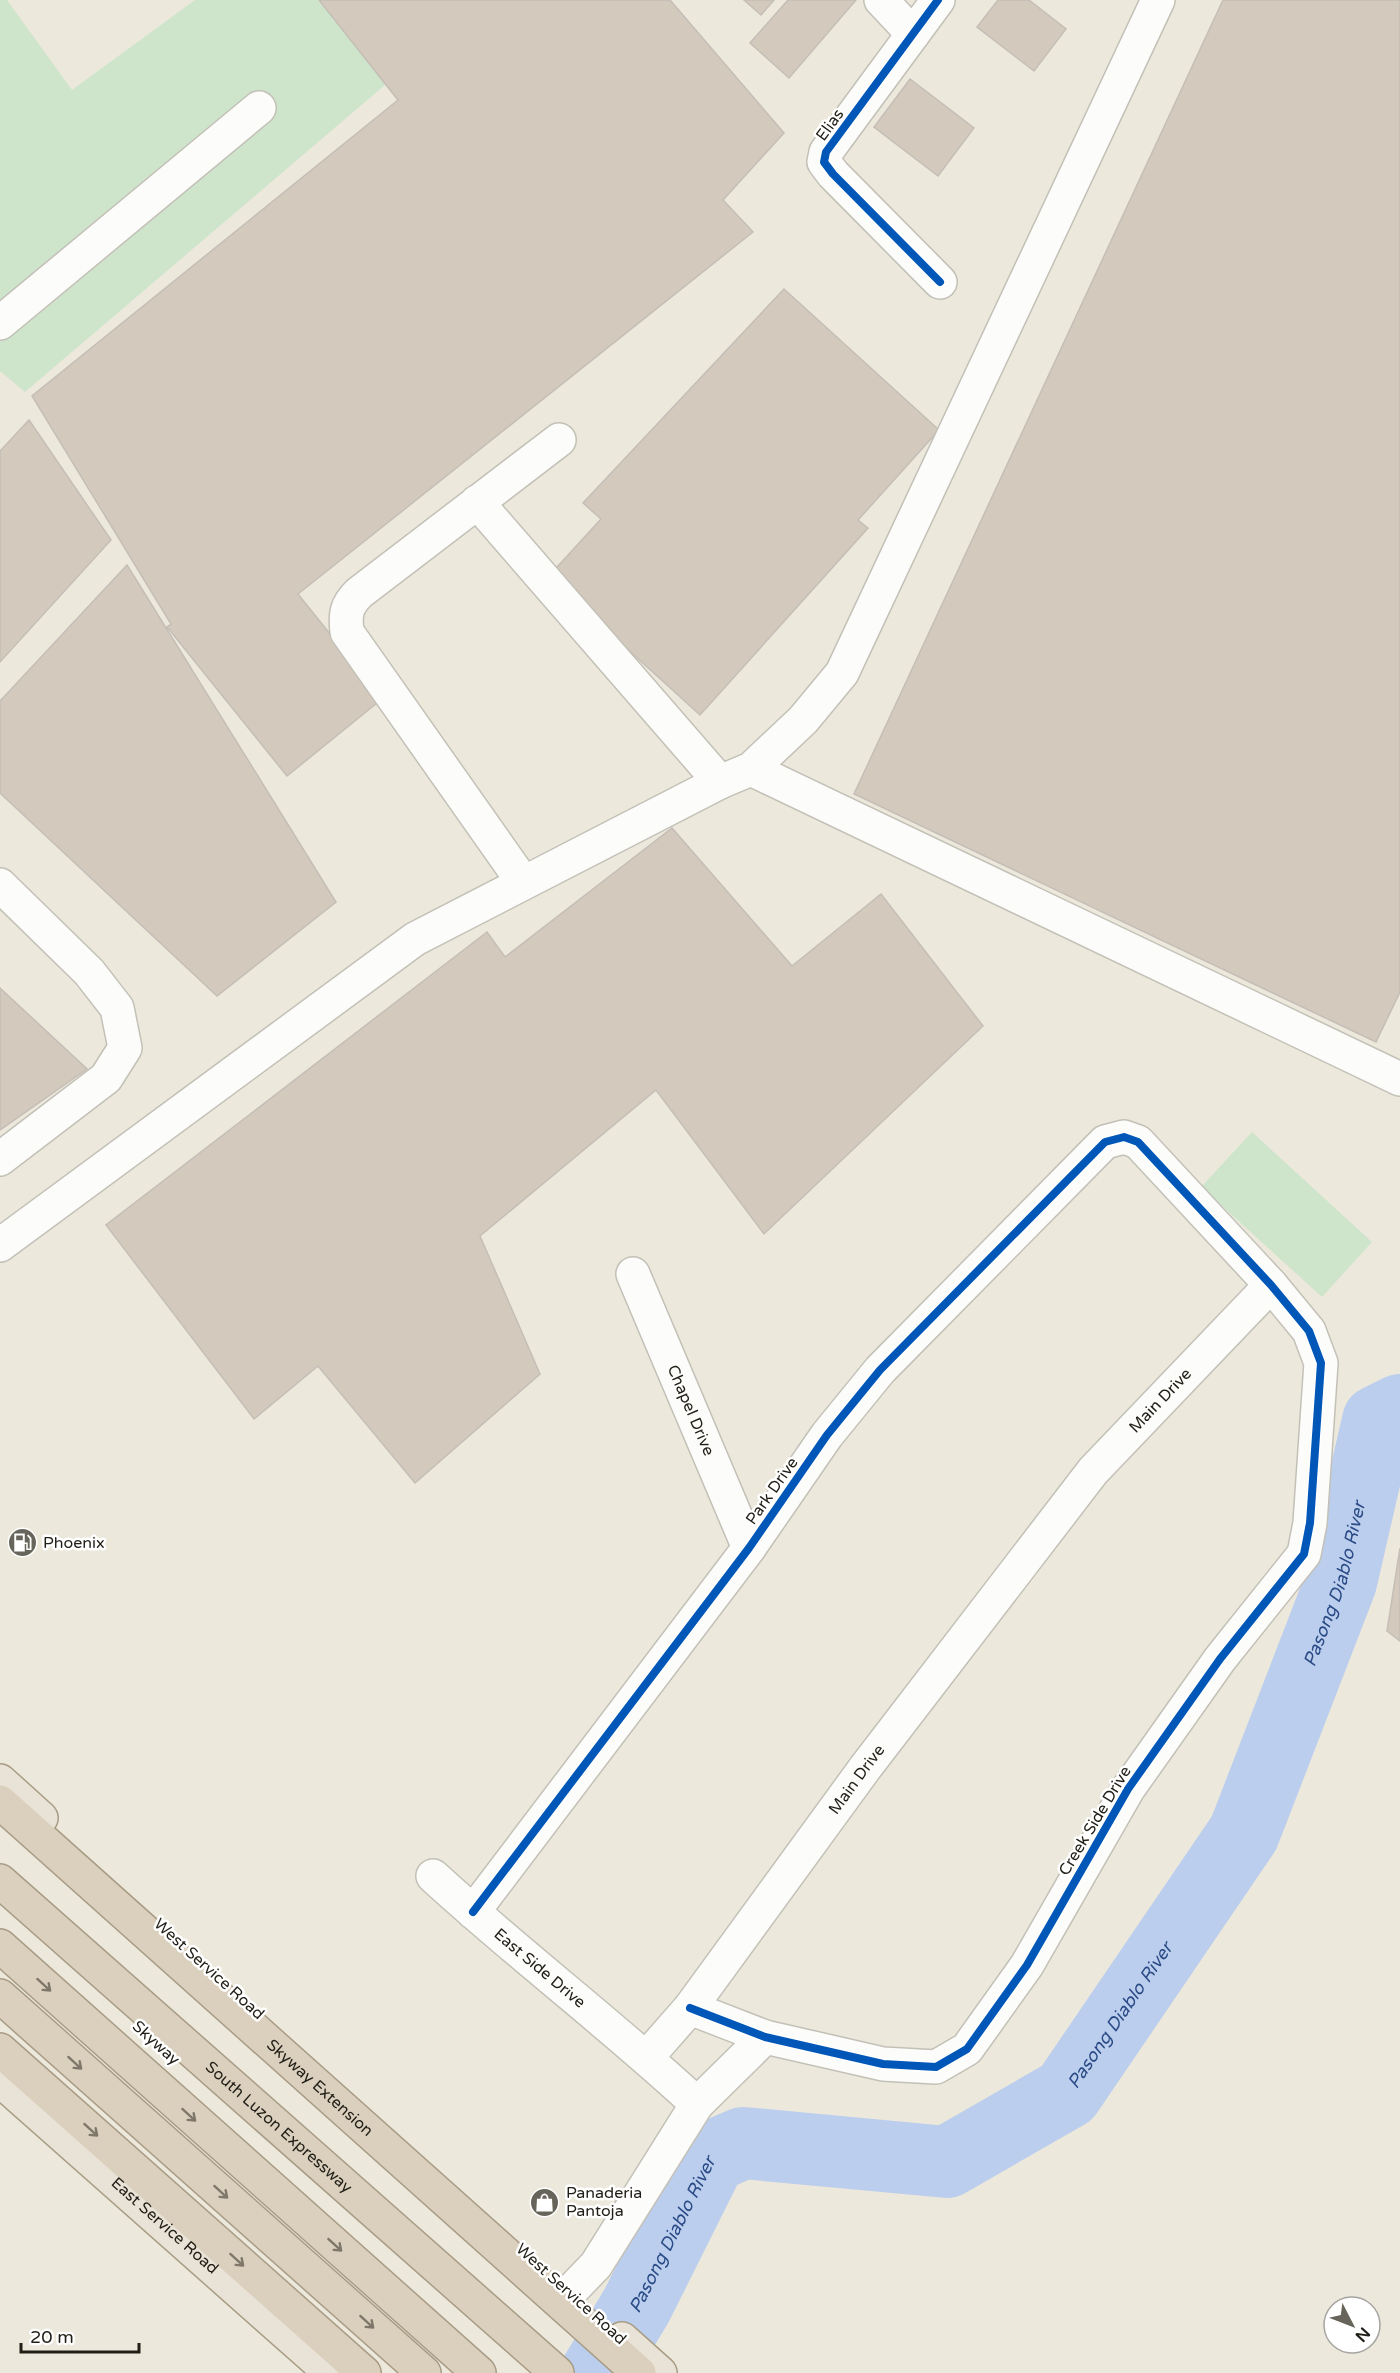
<svg xmlns="http://www.w3.org/2000/svg" width="1400" height="2373" viewBox="0 0 1400 2373" font-family="'Varela Round',sans-serif">
<style>
.green{fill:#cee5cc}
.lines{fill:none;stroke-linecap:round;stroke-linejoin:round}
.river{stroke:#bcceed;stroke-width:72}
.building{fill:#d4c9bd;stroke:#c4beb7;stroke-width:1.5}
.minor-casing{stroke:#c3c0b7;stroke-width:36}
.major-casing{stroke:#a89c85;stroke-width:36}
.highway-casing{stroke:#a89c85;stroke-width:36}
.minor{stroke:#fcfcfa;stroke-width:33}
.major{stroke:#e9e2d6;stroke-width:33}
.highway{stroke:#dbd0be;stroke-width:33}
.cycleway-casing{stroke:#fff;stroke-width:11}
.cycleway{stroke:#0057b8;stroke-width:8}
.oneway{stroke:#7e776a}
.labels{text-anchor:middle;dominant-baseline:central;stroke-width:5;stroke-linejoin:round;paint-order:stroke}
.street-label{font-size:16px;fill:#201e16;stroke:#fff}
.poi-label{font-size:16px;fill:#201e16;stroke:#fff;text-anchor:start}
.water-label{font-size:18px;font-style:italic;fill:#2a4b86;stroke:#fff}
</style>
<rect width="100%" height="100%" fill="#ece8dc"/>
<!-- green -->
<path class="green" d="M0,0H7L72,90L195,0H333L392,79L25,392L0,371Z
M1252,1132L1372,1242L1322,1297L1201,1187Z"/>
<g class="lines">
<!-- river -->
<path class="river" id="s1" d="M596,2373L637,2305L711,2157L743,2143L947,2162L1067,2093L1244,1833L1341,1582L1378,1421L1400,1410"/>
</g>
<!-- building -->
<path class="building" d="M319,0H670L784,133L723,200L753,232L298,594L382,699L287,776L167,627L171,624L32,396L398,100Z
M744,0H774L761,15Z
M788,0H856L789,78L750,43Z
M998,0H1029L1066,29L1034,71L977,27Z
M1223,0H1400V992L1376,1042L854,794Z
M910,79L974,128L938,176L874,127Z
M784,289L939,430L858,520L868,528L700,715L548,577L601,519L583,503Z
M29,420L111,540L0,662V451Z
M127,565L336,902L217,996L0,793V701Z
M672,828L792,966L881,894L983,1026L764,1234L656,1090L480,1236L540,1374L415,1483L318,1366L254,1419L106,1225L487,932L505,957Z
M0,988L87,1069L0,1130Z
M1400,1548V1641L1387,1631Z"/>
<g class="lines">
<defs>
<g id="minor">
<path d="M881,0L913,34"/>
<path d="M938,0L826,152L824,162L833,174L940,282"/>
<path d="M0,323L259,108"/>
<path d="M477,502L720,782"/>
<path d="M751,769L1400,1079"/>
<path d="M523,882L347,632C345,614 346,606 359,593L559,440"/>
<path d="M0,885L89,972L117,1008L125,1048L106,1078L0,1159"/>
<path d="M0,1245L415,939L720,782L751,769L803,720L842,673L1158,0"/>
<path id="s2" d="M633,1274L749,1548"/>
<path id="s3" d="M433,1876C519,1955 612,2025 697,2104"/>
<path d="M473,1912L749,1548L827,1435L880,1370L1105,1142L1124,1137L1138,1142L1271,1285L1309,1331L1321,1363L1310,1523L1304,1554L1220,1659L1128,1789L1027,1965L967,2049L936,2067L883,2064L765,2037L690,2008"/>
<path id="s4" d="M647,2057L690,2008L865,1768L1093,1471L1271,1285"/>
<path d="M569,2293L596,2265L697,2104L765,2037"/>
</g>
<g id="major">
<path d="M0,1781L41,1818"/>
<path id="s5" d="M0,2080L331,2373"/>
<path d="M622,2339L660,2373"/>
</g>
<g id="highway">
<path id="s6" d="M0,1802L639,2373"/>
<path id="s7" d="M0,1881L557,2373"/>
<path d="M0,1946L479,2373"/>
<path d="M0,1996L424,2373"/>
<path d="M0,2050L364,2373"/>
</g>
</defs>
<!-- minor casing -->
<use href="#minor" class="minor-casing"/>
<!-- major casing -->
<use href="#major" class="major-casing"/>
<!-- highway casing -->
<use href="#highway" class="highway-casing"/>
<!-- minor -->
<use href="#minor" class="minor"/>
<!-- major -->
<use href="#major" class="major"/>
<!-- highway -->
<use href="#highway" class="highway"/>
<defs>
<path id="cycleway" d="M938,0L826,152L824,162L833,174L940,282
M473,1912L749,1548L827,1435L880,1370L1105,1142L1124,1137L1138,1142L1271,1285L1309,1331L1321,1363L1310,1523L1304,1554L1220,1659L1128,1789L1027,1965L967,2049L936,2067L883,2064L765,2037L690,2008"/>
</defs>
<!-- cycleway casing -->
<use href="#cycleway" class="cycleway-casing"/>
<!-- cycleway -->
<use href="#cycleway" class="cycleway"/>
</g>
<!-- one-way arrows -->
<defs><path id="oneway-shaft" d="M-6 0H5M1.5-3L5.5 0L1.5 3" fill="none" stroke-width="1.6" stroke-linecap="round" stroke-linejoin="round" transform="scale(1.5)"/></defs>
<g class="oneway">
<use href="#oneway-shaft" transform="translate(44 1985) rotate(42)"/>
<use href="#oneway-shaft" transform="translate(75 2063) rotate(42)"/>
<use href="#oneway-shaft" transform="translate(189 2115) rotate(42)"/>
<use href="#oneway-shaft" transform="translate(91 2130) rotate(42)"/>
<use href="#oneway-shaft" transform="translate(221 2192) rotate(42)"/>
<use href="#oneway-shaft" transform="translate(335 2245) rotate(42)"/>
<use href="#oneway-shaft" transform="translate(237 2260) rotate(42)"/>
<use href="#oneway-shaft" transform="translate(367 2322) rotate(42)"/>
</g>
<!-- icons -->
<defs>
<symbol id="fuel-disc" viewBox="-11 -11 22 22"><circle r="9.5" fill="#67655b" stroke="#fff"/><path d="M-5.5-6h7V0h2V4h1.3V-2.5L3-4.5l.8-.8L6-3V5H2.5V1h-1V6h-7ZM-4.2-4.7v3.2H.2V-4.7Z" fill="#fff"/></symbol>
<symbol id="shop-disc" viewBox="-11 -11 22 22"><circle r="9.5" fill="#67655b" stroke="#fff"/><path d="M-5-2.5h2.3a2.7 3.5 0 0 1 5.4 0H5L5.5 6h-11ZM-1.5-2.5h3a1.5 2.3 0 0 0-3 0Z" fill="#fff"/></symbol>
</defs>
<g fill-rule="evenodd">
<use href="#fuel-disc" x="6" y="1526" width="33" height="33"/>
<use href="#shop-disc" x="528" y="2186" width="33" height="33"/>
</g>
<g class="labels">
<!-- street labels -->
<g class="street-label">
<text transform="translate(830 125) rotate(-54)">Elias</text>
<text stroke="none"><textPath href="#s4" startOffset="834">Main Drive</textPath></text>
<text stroke="none"><textPath href="#s2" startOffset="148">Chapel Drive</textPath></text>
<text transform="translate(772 1491) rotate(-55)">Park Drive</text>
<text stroke="none"><textPath href="#s4" startOffset="348">Main Drive</textPath></text>
<text transform="translate(1095 1821) rotate(-59)">Creek Side Drive</text>
<text stroke="none"><textPath href="#s3" startOffset="141">East Side Drive</textPath></text>
<text transform="translate(209 1969) rotate(42)">West Service Road</text>
<text transform="translate(156 2043) rotate(42)">Skyway</text>
<text stroke="none"><textPath href="#s6" startOffset="429">Skyway Extension</textPath></text>
<text stroke="none"><textPath href="#s7" startOffset="372">South Luzon Expressway</textPath></text>
<text stroke="none"><textPath href="#s5" startOffset="220">East Service Road</textPath></text>
<text transform="translate(571 2294) rotate(42)">West Service Road</text>
</g>
<!-- poi labels -->
<g class="poi-label">
<text x="43" y="1543">Phoenix</text>
<text x="566" y="2193">Panaderia<tspan x="566" dy="18">Pantoja</tspan></text>
</g>
<!-- water labels -->
<g class="water-label">
<text stroke="none"><textPath href="#s1" startOffset="1203">Pasong Diablo River</textPath></text>
<text stroke="none"><textPath href="#s1" startOffset="717">Pasong Diablo River</textPath></text>
<text stroke="none"><textPath href="#s1" startOffset="158">Pasong Diablo River</textPath></text>
</g>
</g>
<!-- north arrow -->
<g transform="translate(1352 2325) rotate(132)"><circle r="28" fill="#ffffff" stroke="#a6a5a2" stroke-width="1.5"/>
<path d="M0-4.5L10 22L0 15L-10 22Z" fill="#67655b"/>
<text y="-9" font-size="16" font-weight="bold" text-anchor="middle" fill="#201e16">N</text>
</g>
<!-- scale -->
<path d="M21 2343v9h118v-9" fill="none" stroke="#201e16" stroke-width="3"/>
<text x="30" y="2343" font-size="18" fill="#201e16" stroke="#ffffff" stroke-width="4.5" paint-order="stroke">20 m</text>
</svg>
